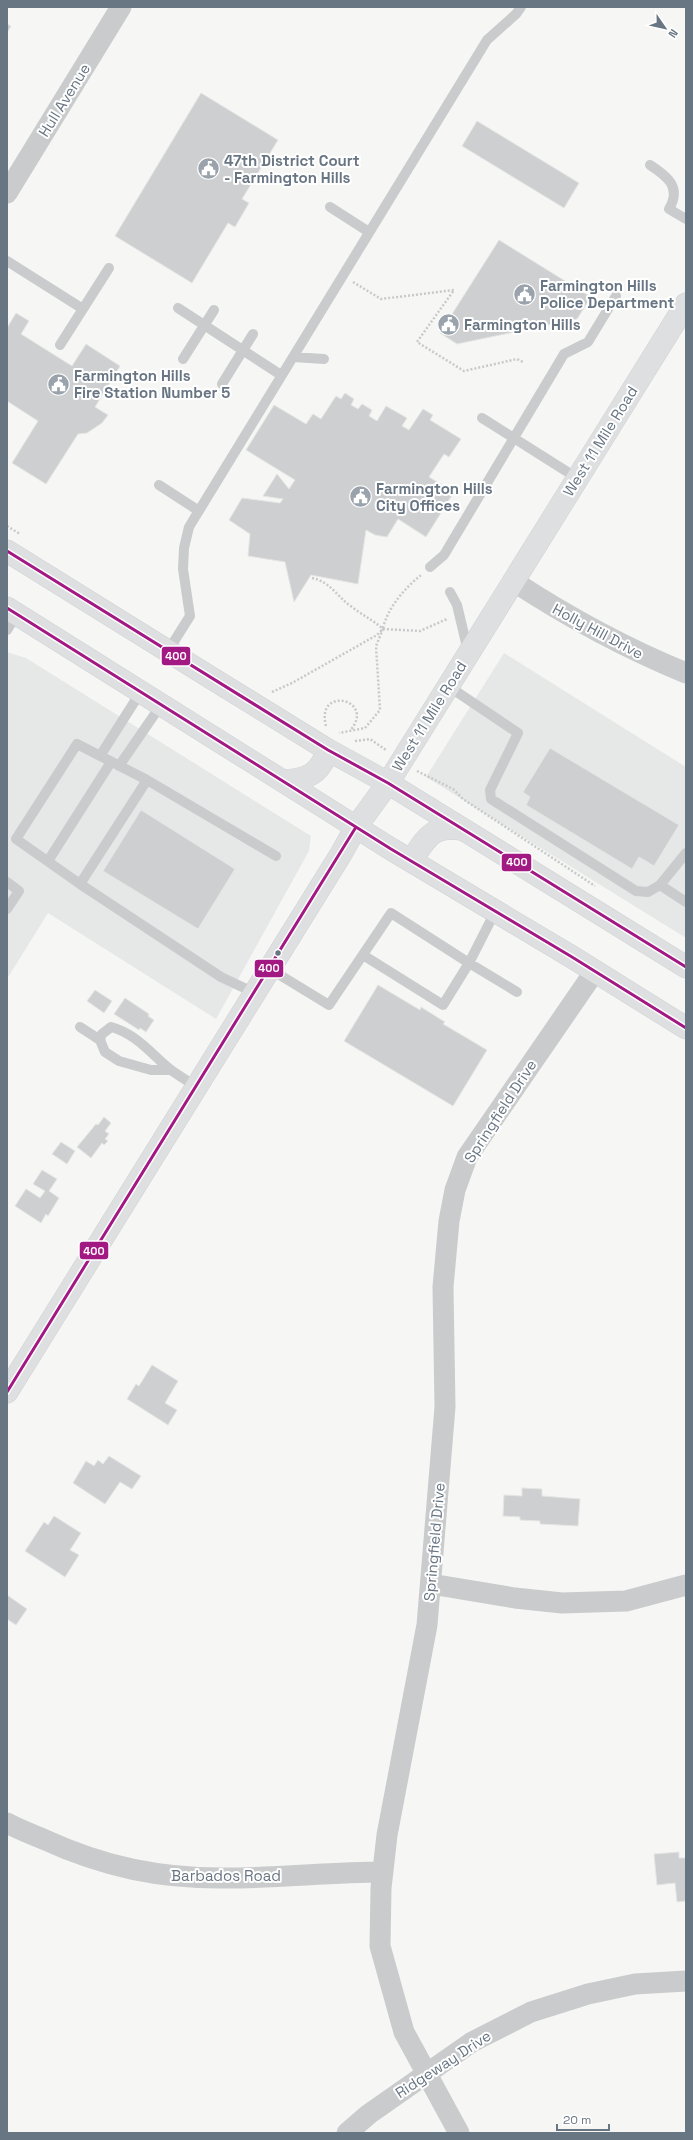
<svg xmlns="http://www.w3.org/2000/svg" width="693" height="2140" viewBox="0 0 693 2140" font-family="'Space Grotesk',sans-serif">
<style>
.built{fill:#e6e8e7}
.building{fill:#cecfd0;stroke:#e5e5e4}
.lines{fill:none;stroke-linecap:round;stroke-linejoin:round}
.secondary-casing{stroke:#d2d2d3;stroke-width:23}
.path{stroke:#c8c9ca;stroke-width:2.5;stroke-dasharray:2 2;stroke-linecap:butt}
.lane{stroke:#cacbcc;stroke-width:10}
.street{stroke:#cacbcc;stroke-width:21}
.secondary{stroke:#dedfe0;stroke-width:22}
.bus-1-casing{stroke:#fff;stroke-width:6}
.bus-1{stroke:#a31984;stroke-width:3}
.bus-dot{fill:#687583;stroke:#fff;stroke-width:1.5}
.labels{text-anchor:middle;dominant-baseline:central;stroke-width:4;stroke-linejoin:round;paint-order:stroke}
.street-label{font-size:15px;fill:#687583;stroke:#fff}
.poi-label{font-size:15px;font-weight:bold;fill:#687583;stroke:#fff;text-anchor:start}
.line-badge{stroke:#fff;stroke-width:1.5}
.badge-label{font-size:11px;text-anchor:middle;font-weight:bold;fill:#fff}
</style>
<rect width="100%" height="100%" fill="#f6f6f5"/>
<!-- built -->
<path class="built" d="M7,652L26,658L311,836L309,851L216,1019L48,913L7,979Z
M504,653L686,767V938L426,777Z"/>
<!-- building -->
<path class="building" d="M7,24L11,26L7,33Z
M201,93L278,140L242,199L249,203L235,227L228,223L192,283L115,236Z
M477,121L579,183L564,208L462,146Z
M499,240L591,297L577,319L457,344L440,333Z
M16,313L29,321L21,334L72,366L86,344L120,366L95,407L108,415L102,423L87,433L78,434L46,484L12,463L38,421L7,401V328Z
M345,393L354,399L351,405L358,409L362,404L372,410L369,416L377,421L386,406L407,418L402,426L409,430L423,409L433,415L430,420L461,439L449,457L444,454L429,477L454,492L426,537L398,519L387,537L375,535L366,530L358,584L311,575L294,602L285,562L248,556L250,534L229,520L242,498L280,503L283,499L263,496L277,474L289,489L295,480L246,450L274,405L306,424L313,414L321,419L336,396L341,399Z
M550,748L679,825L654,866L639,857L632,869L526,805L530,797L523,792Z
M141,810L235,869L198,929L103,871Z
M378,985L420,1010L421,1007L445,1022L443,1024L487,1050L453,1106L344,1041Z
M95,990L112,1001L104,1013L87,1001Z
M125,998L149,1014L148,1016L154,1020L146,1032L140,1028L139,1030L114,1014Z
M104,1117L111,1123L105,1131L109,1134L105,1139L108,1141L104,1145L102,1143L91,1158L77,1147L96,1124L98,1125Z
M61,1142L75,1151L67,1164L52,1154Z
M42,1170L57,1179L49,1191L59,1198L48,1216L46,1214L41,1223L15,1206L26,1189L40,1198L45,1191L33,1184Z
M152,1365L178,1381L165,1403L177,1410L168,1425L127,1399L136,1384L139,1386Z
M109,1456L141,1476L132,1489L120,1482L105,1504L73,1483L86,1461L94,1466L98,1460L103,1464Z
M522,1488L542,1489V1496L580,1499L578,1526L540,1524V1521L520,1520V1517L503,1516L504,1495L522,1496Z
M54,1516L81,1533L70,1550L79,1555L65,1577L25,1551L44,1522L48,1525Z
M7,1595L27,1609L16,1625L7,1619Z
M679,1852V1858H686V1901L677,1902L675,1883L657,1885L654,1854Z"/>
<g class="lines">
<defs>
<path id="secondary" d="M7,551L221,684L328,750L388,783L686,967
M7,608L391,849L572,957L686,1028
M283,781C307,780 320,774 328,750
M411,861C426,839 431,825 461,829
M7,1392L341,854L356,827L388,783L686,304"/>
</defs>
<!-- secondary casing -->
<use href="#secondary" class="secondary-casing"/>
<!-- path -->
<path class="path" d="M353,282L381,299L454,290L417,342L464,371L517,359L523,362
M7,526L20,534
M312,578C331,582 337,597 352,607C362,615 373,620 383,629L376,646L380,710L365,728L339,733
M383,628C388,607 405,588 421,575
M272,692L292,683L377,635L383,629L420,631L447,619
M326,726C315,685 377,699 350,731
M355,741L370,739L386,750
M417,771L453,789L463,799L595,886"/>
<!-- lane -->
<path class="lane" d="M650,165C667,176 682,187 669,209L686,219
M330,207L369,232
M7,261L83,309
M178,308L281,375
M60,345L109,268
M293,357L324,359
M183,359L214,310
M222,384L253,334
M482,418L577,478
M159,485L199,511
M430,567L444,555L564,354L588,342L616,296
M450,592L457,605L468,651
M7,630L17,614
M168,651L190,616L183,569L184,548L189,527L487,40L516,14L521,7
M448,686L518,733L490,790L491,799L636,891L648,892L660,885L686,853
M100,756L140,693
M119,766L161,705
M147,780L80,884L221,977L255,993
M48,861L111,762
M7,882L19,891L7,909
M80,884L16,839L77,744L147,780L276,856
M660,885L686,902
M363,955L443,1005L469,963L517,992
M270,969L329,1005L391,913L469,963L495,912
M80,1027L100,1040L105,1052L119,1061L151,1070H171
M100,1040L102,1034L111,1027C137,1034 151,1054 171,1070C179,1076 188,1081 197,1087"/>
<!-- street -->
<path class="street" d="M7,193L121,7
M513,581C568,617 625,648 686,673
M431,1584L515,1598L562,1603L626,1601L686,1585
M7,1823C18,1829 31,1834 43,1839C104,1867 161,1879 228,1878C280,1878 331,1872 383,1872
M347,2133L369,2114L472,2042L531,2012L588,1994L635,1984L686,1981
M459,2133L404,2032L380,1946L381,1888L387,1835L427,1625L445,1407L443,1287L449,1221L455,1190L467,1157L595,971"/>
<!-- secondary -->
<use href="#secondary" class="secondary"/>
<defs>
<path id="bus-1" d="M7,551L328,750L388,783L686,967
M7,608L391,849L572,957L686,1028
M7,1392L356,827"/>
</defs>
<!-- bus-1 casing -->
<use href="#bus-1" class="bus-1-casing"/>
<!-- bus-1 -->
<use href="#bus-1" class="bus-1"/>
</g>
<!-- icons -->
<defs>
<symbol id="civic-disc" viewBox="-11 -11 22 22"><circle r="9.5" fill="#9aa2ab" stroke="#fff"/><path d="M-.6-6.5H3V-4.5H.6V-3L4-1V1h2V6H-6V1h2V-1L-.6-3ZM-1.2 2.5V6h2.4V2.5Z" fill="#fff"/></symbol>
</defs>
<g fill-rule="evenodd">
<use href="#civic-disc" x="196" y="156" width="25" height="25"/>
<use href="#civic-disc" x="512" y="282" width="25" height="25"/>
<use href="#civic-disc" x="436" y="312" width="25" height="25"/>
<use href="#civic-disc" x="46" y="372" width="25" height="25"/>
<use href="#civic-disc" x="348" y="484" width="25" height="25"/>
</g>
<!-- markers -->
<circle class="bus-dot" cx="278" cy="953" r="3.5"/>
<g class="labels">
<!-- street labels -->
<g class="street-label">
<text transform="translate(64 100) rotate(-58)">Hull Avenue</text>
<text transform="translate(600 441) rotate(-58)">West 11 Mile Road</text>
<text transform="translate(598 631) rotate(28)">Holly Hill Drive</text>
<text transform="translate(429 716) rotate(-58)">West 11 Mile Road</text>
<text transform="translate(500 1111) rotate(-57)">Springfield Drive</text>
<text transform="translate(434 1542) rotate(-85)">Springfield Drive</text>
<text x="226" y="1875">Barbados Road</text>
<text transform="translate(443 2064) rotate(-33)">Ridgeway Drive</text>
</g>
<!-- poi labels -->
<g class="poi-label">
<text x="224" y="160">47th District Court<tspan x="224" dy="17">- Farmington Hills</tspan></text>
<text x="540" y="285">Farmington Hills<tspan x="540" dy="17">Police Department</tspan></text>
<text x="464" y="324">Farmington Hills</text>
<text x="74" y="375">Farmington Hills<tspan x="74" dy="17">Fire Station Number 5</tspan></text>
<text x="376" y="488">Farmington Hills<tspan x="376" dy="17">City Offices</tspan></text>
</g>
</g>
<g class="line-badge">
<rect x="161" y="646" width="30" height="20" rx="4" fill="#a31984"/>
<rect x="501" y="853" width="31" height="19" rx="4" fill="#a31984"/>
<rect x="254" y="959" width="30" height="19" rx="4" fill="#a31984"/>
<rect x="79" y="1241" width="30" height="19" rx="4" fill="#a31984"/>
</g>
<g class="badge-label">
<text x="176" y="660">400</text>
<text x="517" y="866">400</text>
<text x="269" y="972">400</text>
<text x="94" y="1255">400</text>
</g>
<!-- border -->
<rect width="693" height="2140" fill="none" stroke="#687583" stroke-width="16"/>
<!-- north arrow -->
<g transform="translate(665 28) rotate(124)" stroke="#ffffff" stroke-width="3" paint-order="stroke">
<path d="M0-3L7 15L0 10L-7 15Z" fill="#687583"/>
<text y="-6" font-size="11" font-weight="bold" text-anchor="middle" fill="#687583">N</text>
</g>
<!-- scale -->
<path d="M557 2124v6h52v-6" fill="none" stroke="#687583" stroke-width="2"/>
<text x="563" y="2124" font-size="12" fill="#687583" stroke="#ffffff" stroke-width="3" paint-order="stroke">20 m</text>
</svg>
